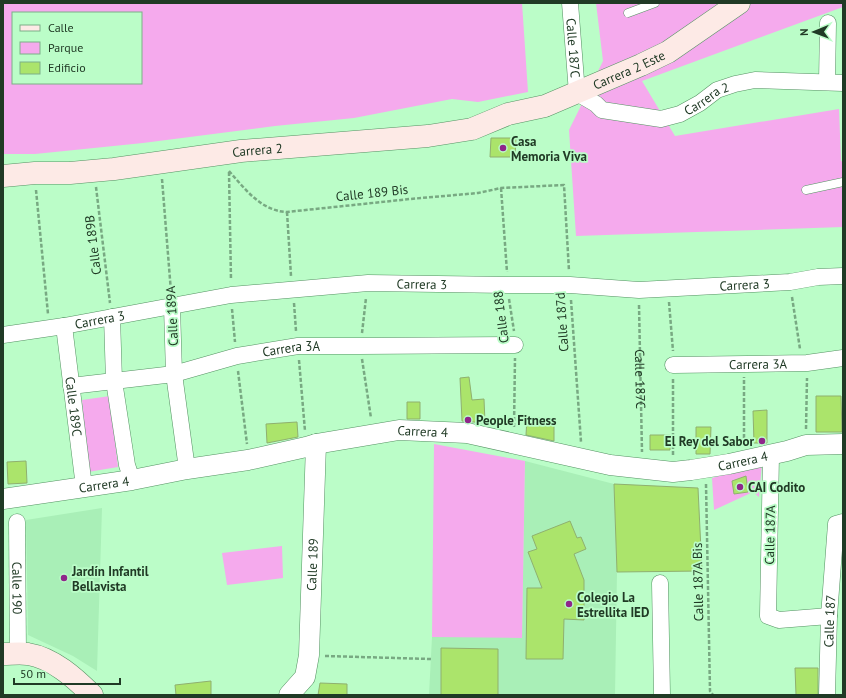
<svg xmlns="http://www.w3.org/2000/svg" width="846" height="698" viewBox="0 0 846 698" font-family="'PT Sans',sans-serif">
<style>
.built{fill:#a9efb7}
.green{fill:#f5aaed;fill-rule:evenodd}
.building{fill:#abe46b;stroke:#8fb06f}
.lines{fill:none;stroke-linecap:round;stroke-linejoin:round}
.service-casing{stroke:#559263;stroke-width:9}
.minor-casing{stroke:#559263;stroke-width:17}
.tertiary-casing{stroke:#559263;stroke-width:21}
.secondary-casing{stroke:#559263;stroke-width:23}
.path{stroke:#78a982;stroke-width:2.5;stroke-dasharray:4 2;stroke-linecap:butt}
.service{stroke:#fff;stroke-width:8}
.minor{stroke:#fff;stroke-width:16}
.tertiary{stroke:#fff;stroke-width:20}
.secondary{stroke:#fdeae6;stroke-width:22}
.poi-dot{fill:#8f268a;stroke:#bbfdc8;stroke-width:1.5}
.labels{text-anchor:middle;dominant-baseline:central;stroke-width:3.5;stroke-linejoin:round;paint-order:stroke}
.street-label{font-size:13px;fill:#203a25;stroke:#bbfdc8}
.poi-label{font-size:13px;font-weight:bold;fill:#203a25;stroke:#bbfdc8;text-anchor:start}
</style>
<rect width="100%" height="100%" fill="#bbfdc8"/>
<!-- built -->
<path class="built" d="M525,461L614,484L617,572L615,695H429L432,637H522Z
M102,508L97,671L73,656L28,635L26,520Z"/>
<!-- green -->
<path class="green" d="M3,3H522L528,92L478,102L452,99L354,118L275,126L143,143L35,154H3ZM13,13H141V83H13Z
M596,3H843V7L642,81L675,136L839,109L841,161L843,162V227L576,236L569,130L603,61Z
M110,396L118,467L88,472L82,400Z
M434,444L525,461L522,638L432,637Z
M762,463L759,497L753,492L714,510L712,478Z
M282,546L283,578L227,585L222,553Z"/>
<!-- building -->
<path class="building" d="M491,138H516L515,157H490Z
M469,377L472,400L484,399L485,423L462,421L460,378Z
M816,396H841L842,432H816Z
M407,402H420V419H407Z
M767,410V443H754L753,411Z
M527,418H554V441L526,435Z
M297,422L298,437L267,443L266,424Z
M696,427H711L710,454H696Z
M650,435H670V450H650Z
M26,461L27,483L8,484L7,462Z
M746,476L748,492L734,494L732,481Z
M614,484L698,488L702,571L617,572Z
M570,521L577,538L581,537L586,549L574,554L584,580V620L564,619L563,659H526L527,588H542L528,552L537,549L532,536Z
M441,648L498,649V695H441Z
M795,668H818V695H796Z
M211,681V695H176L175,685Z
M320,683L347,684V695H318Z"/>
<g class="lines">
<defs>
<path id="service" d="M628,13L655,3
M806,190L843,182"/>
<g id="minor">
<path id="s2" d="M570,3L577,93L596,104L602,110L661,119L680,114L700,103L717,90L735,84L755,80L843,83"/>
<path d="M827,82L828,23"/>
<path d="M172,307L174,374L187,469"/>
<path d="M112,317L114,381L127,465L132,480"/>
<path id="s3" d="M64,326L84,487"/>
<path id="s4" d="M3,335L64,326L231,295L368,283L508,285H570L639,290L790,282L818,277L843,276"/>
<path id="s5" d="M673,365L807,363L843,358"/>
<path id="s6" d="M71,386L174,374L237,356L298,346H360L515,345"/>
<path d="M771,455L768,616L779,620L829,616"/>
<path id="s7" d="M17,522L18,654"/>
<path d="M660,583L662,695"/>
<path id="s8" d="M827,695L829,616L836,524L843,522"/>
</g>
<g id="tertiary">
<path id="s9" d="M3,499L132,480L187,469L248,460L306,447L316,444L399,430L467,433L610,465L673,472L691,470L729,464L787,451L806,445L843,444"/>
<path id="s10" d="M289,695L305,677L309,655L316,444"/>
</g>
<g id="secondary">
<path id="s11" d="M3,176L35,173H70L114,169L241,151L428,136L472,129L508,114L545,106L641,65L668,52L739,3"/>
<path d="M3,654C11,654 20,653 28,654C53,658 75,678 92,695"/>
</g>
</defs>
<!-- service casing -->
<use href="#service" class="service-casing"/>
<!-- minor casing -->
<use href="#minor" class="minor-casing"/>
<!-- tertiary casing -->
<use href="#tertiary" class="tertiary-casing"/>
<!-- secondary casing -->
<use href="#secondary" class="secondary-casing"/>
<!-- path -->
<g class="path">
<path d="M229,171C245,189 261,211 287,212L410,199L478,193L501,188L564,185L569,271"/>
<path d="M229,172L231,280"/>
<path d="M162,179L171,292"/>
<path d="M96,187L110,303"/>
<path d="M501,188L507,272"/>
<path d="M36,190L48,314"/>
<path d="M287,212L291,276"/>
<path d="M792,297L800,349"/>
<path d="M509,299L514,331"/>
<path d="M571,300L581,442"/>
<path d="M669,302L673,351"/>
<path d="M294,303L296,331"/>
<path id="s1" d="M639,305L642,452"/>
<path d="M232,309L235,342"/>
<path d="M362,333L366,298"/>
<path d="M362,359L371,418"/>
<path d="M299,360L305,431"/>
<path d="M238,371L247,444"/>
<path d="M514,427L515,358"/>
<path d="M806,429L807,378"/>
<path d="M744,444V377"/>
<path d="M673,455V378"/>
<path d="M706,484L710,691L713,695"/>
<path d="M325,656L431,659"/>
</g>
<!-- service -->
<use href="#service" class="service"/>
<!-- minor -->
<use href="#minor" class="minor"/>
<!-- tertiary -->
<use href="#tertiary" class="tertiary"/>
<!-- secondary -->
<use href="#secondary" class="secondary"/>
</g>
<!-- markers -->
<g class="poi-dot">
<circle cx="503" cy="148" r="4"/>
<circle cx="468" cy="420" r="4"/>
<circle cx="762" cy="441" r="4"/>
<circle cx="740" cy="487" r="4"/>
<circle cx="64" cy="578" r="4"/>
<circle cx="569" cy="604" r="4"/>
</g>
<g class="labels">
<!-- street labels -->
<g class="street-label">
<text stroke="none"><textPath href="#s2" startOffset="45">Calle 187C</textPath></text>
<text stroke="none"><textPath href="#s11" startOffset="640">Carrera 2 Este</textPath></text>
<text stroke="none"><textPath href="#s2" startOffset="231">Carrera 2</textPath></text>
<text stroke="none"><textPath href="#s11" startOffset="256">Carrera 2</textPath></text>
<text transform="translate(372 193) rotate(-6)">Calle 189 Bis</text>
<text transform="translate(93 245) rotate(-97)">Calle 189B</text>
<text stroke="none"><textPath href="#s4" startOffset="423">Carrera 3</textPath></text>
<text stroke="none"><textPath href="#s4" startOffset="746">Carrera 3</textPath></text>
<text transform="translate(172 316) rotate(-93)">Calle 189A</text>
<text transform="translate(501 317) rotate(-97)">Calle 188</text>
<text stroke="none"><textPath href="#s4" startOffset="98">Carrera 3</textPath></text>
<text transform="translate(562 322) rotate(-94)">Calle 187d</text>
<text stroke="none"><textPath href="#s6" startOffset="224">Carrera 3A</textPath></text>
<text stroke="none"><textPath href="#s5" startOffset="85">Carrera 3A</textPath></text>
<text stroke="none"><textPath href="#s1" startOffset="74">Calle 187C</textPath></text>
<text stroke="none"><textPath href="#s3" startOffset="81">Calle 189C</textPath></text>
<text stroke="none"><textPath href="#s9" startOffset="426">Carrera 4</textPath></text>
<text stroke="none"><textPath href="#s9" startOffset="751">Carrera 4</textPath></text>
<text stroke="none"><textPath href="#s9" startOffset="102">Carrera 4</textPath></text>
<text transform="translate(770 535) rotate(-89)">Calle 187A</text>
<text stroke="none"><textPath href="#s10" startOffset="137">Calle 189</textPath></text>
<text transform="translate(698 582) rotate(-91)">Calle 187A Bis</text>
<text stroke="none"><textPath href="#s7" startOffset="66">Calle 190</textPath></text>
<text stroke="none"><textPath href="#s8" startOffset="74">Calle 187</textPath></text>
</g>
<!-- poi labels -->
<g class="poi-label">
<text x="511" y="141">Casa<tspan x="511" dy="15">Memoria Viva</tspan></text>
<text x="476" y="420">People Fitness</text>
<text x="754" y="441" text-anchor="end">El Rey del Sabor</text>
<text x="748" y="487">CAI Codito</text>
<text x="72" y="571">Jardín Infantil<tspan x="72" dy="15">Bellavista</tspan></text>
<text x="577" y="597">Colegio La<tspan x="577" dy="15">Estrellita IED</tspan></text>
</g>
</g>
<!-- border -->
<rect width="846" height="698" fill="none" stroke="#203a25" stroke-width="8"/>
<!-- legend -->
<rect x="12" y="12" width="130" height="72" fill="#bbfdc8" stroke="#7daf87"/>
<rect x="20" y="25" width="20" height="6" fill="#fdeae6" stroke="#7daf87"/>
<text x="48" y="32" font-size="12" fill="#203a25">Calle</text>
<rect x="20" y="42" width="20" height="12" fill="#f5aaed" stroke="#7daf87"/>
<text x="48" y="52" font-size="12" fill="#203a25">Parque</text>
<rect x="20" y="62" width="20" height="12" fill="#abe46b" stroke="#7daf87"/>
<text x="48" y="72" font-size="12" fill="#203a25">Edificio</text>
<!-- north arrow -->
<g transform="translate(814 32) rotate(269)" stroke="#bbfdc8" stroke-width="3" paint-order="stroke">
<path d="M0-3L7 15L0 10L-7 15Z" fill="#203a25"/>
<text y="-6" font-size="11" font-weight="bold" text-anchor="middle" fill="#203a25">N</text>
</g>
<!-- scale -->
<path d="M14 678v6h106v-6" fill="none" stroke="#203a25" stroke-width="2"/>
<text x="20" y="678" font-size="12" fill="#203a25" stroke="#bbfdc8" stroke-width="3" paint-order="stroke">50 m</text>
</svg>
